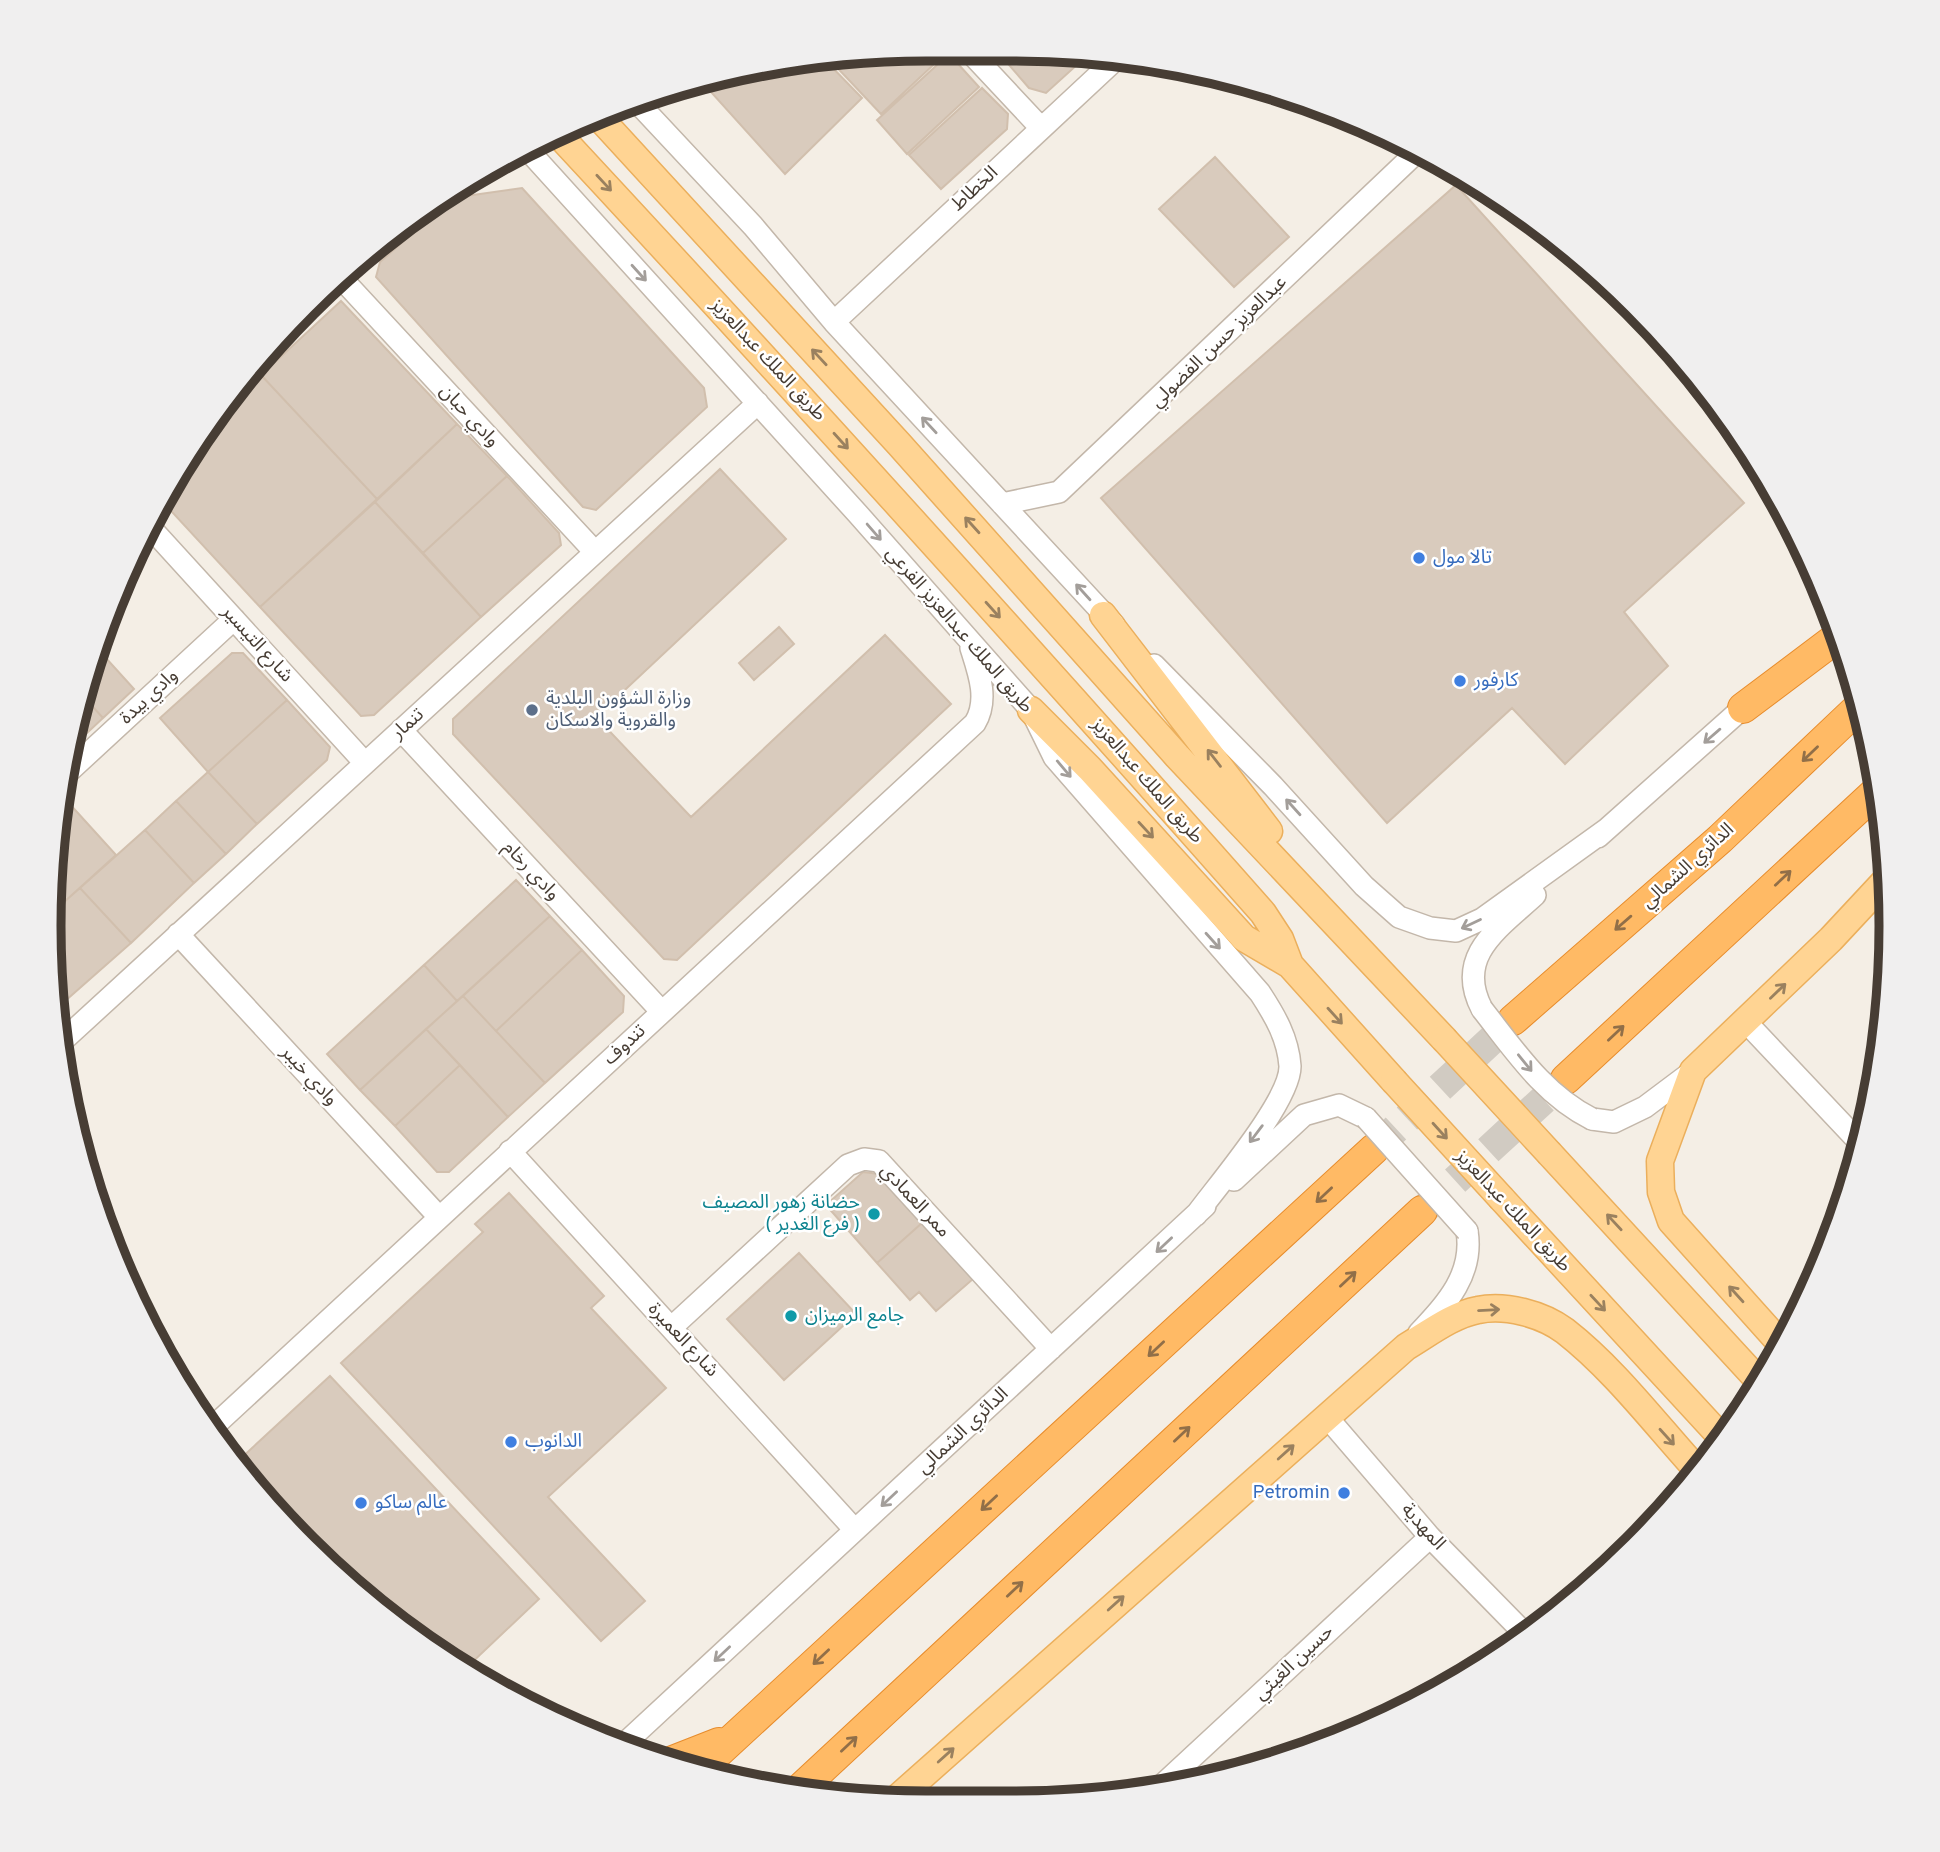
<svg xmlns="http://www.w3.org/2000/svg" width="1940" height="1852" viewBox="0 0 1940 1852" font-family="Overpass,'Noto Sans Arabic',sans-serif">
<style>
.building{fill:#d9cbbd;stroke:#d1bfad;stroke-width:2}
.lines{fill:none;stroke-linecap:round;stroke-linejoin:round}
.highway-tunnel{stroke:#d1cbc2;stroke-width:30;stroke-dasharray:30 15;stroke-linecap:butt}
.minor-casing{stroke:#c3b7aa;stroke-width:24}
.major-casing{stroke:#ebaf5c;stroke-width:29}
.highway-casing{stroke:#e78c2c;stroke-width:32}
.minor{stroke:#fff;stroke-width:21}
.major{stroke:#ffd493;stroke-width:26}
.highway{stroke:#ffba65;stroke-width:30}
.minor-bridge-casing{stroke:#c3b7aa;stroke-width:24;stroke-linecap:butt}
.major-bridge-casing{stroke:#ebaf5c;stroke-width:29;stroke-linecap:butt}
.minor-bridge{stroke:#fff;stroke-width:21}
.major-bridge{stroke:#ffd493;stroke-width:26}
.oneway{stroke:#9a815f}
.oneway2{stroke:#a39e9a}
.oneway3{stroke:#916f48}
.shop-dot{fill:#3f7fe0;stroke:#fff;stroke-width:2.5}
.service-dot{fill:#5c6f8a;stroke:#fff;stroke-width:2.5}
.culture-dot{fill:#0f9aa8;stroke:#fff;stroke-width:2.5}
.labels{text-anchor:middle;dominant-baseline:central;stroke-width:5;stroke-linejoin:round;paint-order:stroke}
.street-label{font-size:19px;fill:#473d34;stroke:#fff}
.shop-label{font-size:19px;fill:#366cbe;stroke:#fff;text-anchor:start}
.service-label{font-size:19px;fill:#4e5e75;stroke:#fff;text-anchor:start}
.culture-label{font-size:19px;fill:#0d838f;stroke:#fff;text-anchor:end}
.rim{fill:none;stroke:#473d34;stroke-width:9}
</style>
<rect width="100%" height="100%" fill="#f4eee5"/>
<!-- building -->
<path class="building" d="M926,49L947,52L881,114L829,59Z
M996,50L1072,51L1089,54L1046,93L1029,88Z
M949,54L979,87L907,154L877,120Z
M824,59L862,98L785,174L702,82L755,66Z
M982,88L1008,114L1007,129L941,189L909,155Z
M1215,157L1289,237L1234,287L1159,209Z
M1456,185L1744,503L1624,612L1668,666L1565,764L1512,708L1387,823L1101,498Z
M522,188L704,388L707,407L596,510L583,507L376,277L380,262L452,198Z
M341,301L457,424L377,499L261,375Z
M261,375L377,499L260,607L161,500L218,416Z
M457,424L507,476L423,553L375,502Z
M720,469L786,539L596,717L691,817L885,635L951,704L677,960L664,959L453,734V719Z
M507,476L559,533L561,545L481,617L423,553Z
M375,502L481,617L374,715L361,716L260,607Z
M779,627L794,644L754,680L739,663Z
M95,646L134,689L103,718L83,696Z
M232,653H243L287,700L208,772L160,718Z
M83,696L103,718L72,747Z
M287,700L330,747L327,760L257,824L208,772Z
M208,772L257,824L226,854L176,801Z
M67,801L116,855L63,903L56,896V812Z
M176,801L226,854L194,883L145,830Z
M145,830L194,883L131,943L80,888Z
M516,880L550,916L457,1001L424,965Z
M80,888L131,943L56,1009V909Z
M550,916L582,950L496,1031L463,996Z
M582,950L624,996L623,1012L545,1083L496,1031Z
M424,965L457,1001L360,1090L327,1054Z
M463,996L545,1083L508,1117L426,1029Z
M426,1029L460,1065L395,1126L360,1090Z
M460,1065L508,1117L449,1172H437L395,1126Z
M863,1172L879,1174L922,1223L877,1263L826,1205Z
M509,1193L604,1296L591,1308L666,1388L548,1497L645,1601L601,1641L341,1363L483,1232L475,1224Z
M922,1223L973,1279L936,1311L919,1292L910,1300L877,1263Z
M799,1253L856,1314L784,1380L727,1319Z
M330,1376L539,1599L465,1669L438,1655L306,1546L239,1460Z"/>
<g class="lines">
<!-- highway-tunnel -->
<path class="highway-tunnel" d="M1374,1149L1513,1020
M1422,1211L1566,1079"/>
<defs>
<path id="minor" d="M968,50L1041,128
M637,102L753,226L834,322L1114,625
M527,149L857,513L1031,710L1054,757L1260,993C1275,1016 1288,1038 1290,1066C1291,1100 1218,1185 1196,1215
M343,280L595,552
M834,322L1117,58
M1002,504L1059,492L1419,150
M149,526L365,763
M1154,665L1273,786L1364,886L1399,917L1430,928L1456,931L1482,919L1607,829
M401,730L662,1012
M65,775L234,619
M1598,837L1754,698
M178,934L439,1217
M1482,1009C1454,956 1499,928 1535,895
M1746,1022L1862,1145
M58,1045L758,403
M1592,1119L1614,1122L1645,1107L1693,1071
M510,1151L855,1530
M1234,1180L1304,1115L1339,1105L1366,1118
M672,1327L848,1165L864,1159L879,1161L1051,1349
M1419,1333C1447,1303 1474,1274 1467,1231
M1326,1416L1430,1537L1525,1634
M214,1426L975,723C989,700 979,673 971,648
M622,1746L1205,1206
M1159,1788L1430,1537"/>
<path id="major" d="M596,114L899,444L1177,756L1444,1039
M557,133C796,390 1031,650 1263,913L1280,939L1290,965L1394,1081
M1103,615L1269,831
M1031,710L1090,769L1244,938L1290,965
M1550,1154L1759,1381
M1502,1199L1723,1439
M1782,1345L1671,1221L1661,1192L1660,1161L1693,1071L1831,939L1886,880
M895,1800L1406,1347C1428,1334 1452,1315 1478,1310C1505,1304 1542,1314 1565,1331C1615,1370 1656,1425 1699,1472"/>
<path id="highway" d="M1743,708L1840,635
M1513,1020L1720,839L1859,707
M1566,1079L1878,790
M673,1761L719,1743
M700,1769L1374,1149
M799,1790L1422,1211"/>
</defs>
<!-- minor casing -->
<use href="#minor" class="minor-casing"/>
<!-- major casing -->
<use href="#major" class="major-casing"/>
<!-- highway casing -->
<use href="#highway" class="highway-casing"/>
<!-- minor -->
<use href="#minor" class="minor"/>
<!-- major -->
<use href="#major" class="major"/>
<!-- highway -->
<use href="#highway" class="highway"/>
<defs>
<path id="minor-bridge" d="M1482,1009C1515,1051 1544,1095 1592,1119
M1366,1118L1467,1231"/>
<path id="major-bridge" d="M1444,1039L1550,1154
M1394,1081L1502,1199"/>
</defs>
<!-- minor-bridge casing -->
<use href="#minor-bridge" class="minor-bridge-casing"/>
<!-- major-bridge casing -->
<use href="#major-bridge" class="major-bridge-casing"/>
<!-- minor-bridge -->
<use href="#minor-bridge" class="minor-bridge"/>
<!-- major-bridge -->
<use href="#major-bridge" class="major-bridge"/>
</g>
<!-- one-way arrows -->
<defs><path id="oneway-shaft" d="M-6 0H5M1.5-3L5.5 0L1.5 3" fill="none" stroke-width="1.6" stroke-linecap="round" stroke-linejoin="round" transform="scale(1.75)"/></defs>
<g class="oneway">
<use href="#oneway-shaft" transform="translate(604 183) rotate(47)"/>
<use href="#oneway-shaft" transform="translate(819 357) rotate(-133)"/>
<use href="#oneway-shaft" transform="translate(841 441) rotate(48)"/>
<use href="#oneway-shaft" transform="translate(972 525) rotate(-132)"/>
<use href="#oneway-shaft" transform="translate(993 610) rotate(48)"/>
<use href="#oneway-shaft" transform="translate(1214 758) rotate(-128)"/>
<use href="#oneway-shaft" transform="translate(1146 830) rotate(47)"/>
<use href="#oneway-shaft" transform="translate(1778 991) rotate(-44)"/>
<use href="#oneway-shaft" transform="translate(1335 1016) rotate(48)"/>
<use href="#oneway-shaft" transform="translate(1440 1131) rotate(48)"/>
<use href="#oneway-shaft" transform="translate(1614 1222) rotate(-133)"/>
<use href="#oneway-shaft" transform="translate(1736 1294) rotate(-132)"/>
<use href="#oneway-shaft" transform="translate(1598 1303) rotate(47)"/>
<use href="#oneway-shaft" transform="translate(1489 1310) rotate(-3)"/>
<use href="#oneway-shaft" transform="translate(1667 1437) rotate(48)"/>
<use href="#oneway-shaft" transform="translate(1286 1452) rotate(-42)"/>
<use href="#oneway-shaft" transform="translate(1116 1603) rotate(-42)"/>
<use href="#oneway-shaft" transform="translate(946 1755) rotate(-42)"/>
</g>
<g class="oneway2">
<use href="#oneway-shaft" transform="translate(639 273) rotate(48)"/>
<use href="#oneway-shaft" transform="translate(929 425) rotate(-133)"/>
<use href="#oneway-shaft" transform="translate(874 532) rotate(49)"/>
<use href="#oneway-shaft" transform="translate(1083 592) rotate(-132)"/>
<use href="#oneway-shaft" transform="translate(1712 736) rotate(139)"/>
<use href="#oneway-shaft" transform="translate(1064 769) rotate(50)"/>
<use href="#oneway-shaft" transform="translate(1293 807) rotate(-132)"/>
<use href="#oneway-shaft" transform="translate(1471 924) rotate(155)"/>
<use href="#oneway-shaft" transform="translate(1213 941) rotate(48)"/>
<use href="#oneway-shaft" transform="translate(1525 1063) rotate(51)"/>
<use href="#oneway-shaft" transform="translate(1256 1134) rotate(127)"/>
<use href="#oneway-shaft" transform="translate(1164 1245) rotate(137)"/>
<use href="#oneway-shaft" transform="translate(889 1499) rotate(137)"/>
<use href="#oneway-shaft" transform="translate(722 1654) rotate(137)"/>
</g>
<g class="oneway3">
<use href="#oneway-shaft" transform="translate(1810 754) rotate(136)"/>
<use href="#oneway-shaft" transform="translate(1783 878) rotate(-43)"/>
<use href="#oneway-shaft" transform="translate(1623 923) rotate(139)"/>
<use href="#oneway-shaft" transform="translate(1616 1033) rotate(-43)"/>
<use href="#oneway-shaft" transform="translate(1324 1195) rotate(137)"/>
<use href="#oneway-shaft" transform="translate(1348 1279) rotate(-43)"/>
<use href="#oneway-shaft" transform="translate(1156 1349) rotate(137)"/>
<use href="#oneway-shaft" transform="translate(1182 1434) rotate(-43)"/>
<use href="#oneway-shaft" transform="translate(989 1503) rotate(137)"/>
<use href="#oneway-shaft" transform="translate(1015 1589) rotate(-43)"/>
<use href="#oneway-shaft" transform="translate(821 1657) rotate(137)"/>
<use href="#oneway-shaft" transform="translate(849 1744) rotate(-43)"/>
</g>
<!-- markers -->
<g class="shop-dot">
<circle cx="1419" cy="558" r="7"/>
<circle cx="1460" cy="681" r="7"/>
<circle cx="511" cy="1442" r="7"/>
<circle cx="1344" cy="1493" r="7"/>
<circle cx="361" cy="1503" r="7"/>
</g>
<circle class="service-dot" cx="532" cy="710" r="7"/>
<g class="culture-dot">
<circle cx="874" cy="1214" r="7"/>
<circle cx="791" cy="1316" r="7"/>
</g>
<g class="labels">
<!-- street labels -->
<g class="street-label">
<text transform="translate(975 189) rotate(-43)">الخطاط</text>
<text transform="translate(1219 342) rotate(-44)">عبدالعزيز حسن الفضولي</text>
<text transform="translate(768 360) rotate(47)">طريق الملك عبدالعزيز</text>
<text transform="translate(469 416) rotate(47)">وادي حبان</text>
<text transform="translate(959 630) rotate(49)">طريق الملك عبدالعزيز الفرعي</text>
<text transform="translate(257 644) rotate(48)">شارع التيسير</text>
<text transform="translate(149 697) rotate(-43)">وادي بيدة</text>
<text transform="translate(408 724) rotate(-42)">تنمار</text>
<text transform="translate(1147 781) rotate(49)">طريق الملك عبدالعزيز</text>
<text transform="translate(1688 866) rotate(-42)">الدائري الشمالي</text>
<text transform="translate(531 871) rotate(47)">وادي رخام</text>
<text transform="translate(625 1045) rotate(-43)">تندوف</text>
<text transform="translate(309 1076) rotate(47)">وادي خيبر</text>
<text transform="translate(915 1201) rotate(47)">ممر العمادي</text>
<text transform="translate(1513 1211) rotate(47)">طريق الملك عبدالعزيز</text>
<text transform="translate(683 1340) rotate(47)">شارع العميرة</text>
<text transform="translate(963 1431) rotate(-43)">الدائري الشمالي</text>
<text transform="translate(1423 1527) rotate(48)">المهدية</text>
<text transform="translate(1294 1663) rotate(-43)">حسين الغيثي</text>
</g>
<!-- shop labels -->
<g class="shop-label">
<text x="1433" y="558">تالا مول</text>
<text x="1474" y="681">كارفور</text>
<text x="525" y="1442">الدانوب</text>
<text x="1330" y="1493" text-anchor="end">Petromin</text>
<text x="375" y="1503">عالم ساكو</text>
</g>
<!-- service labels -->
<g class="service-label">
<text x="546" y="699">وزارة الشؤون البلدية<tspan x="546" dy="22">والقروية والاسكان</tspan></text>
</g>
<!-- culture labels -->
<g class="culture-label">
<text x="860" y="1203">حضانة زهور المصيف<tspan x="860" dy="22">( فرع الغدير )</tspan></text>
<text x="805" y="1316" text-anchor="start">جامع الرميزان</text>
</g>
</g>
<!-- crop -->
<path d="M0 0H1940V1852H0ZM926 61H1014A865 865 0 0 1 1879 926V926A865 865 0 0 1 1014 1791H926A865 865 0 0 1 61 926V926A865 865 0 0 1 926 61Z" fill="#f0efef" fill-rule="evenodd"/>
<path class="rim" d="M926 61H1014A865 865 0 0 1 1879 926V926A865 865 0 0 1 1014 1791H926A865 865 0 0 1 61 926V926A865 865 0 0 1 926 61Z"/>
</svg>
